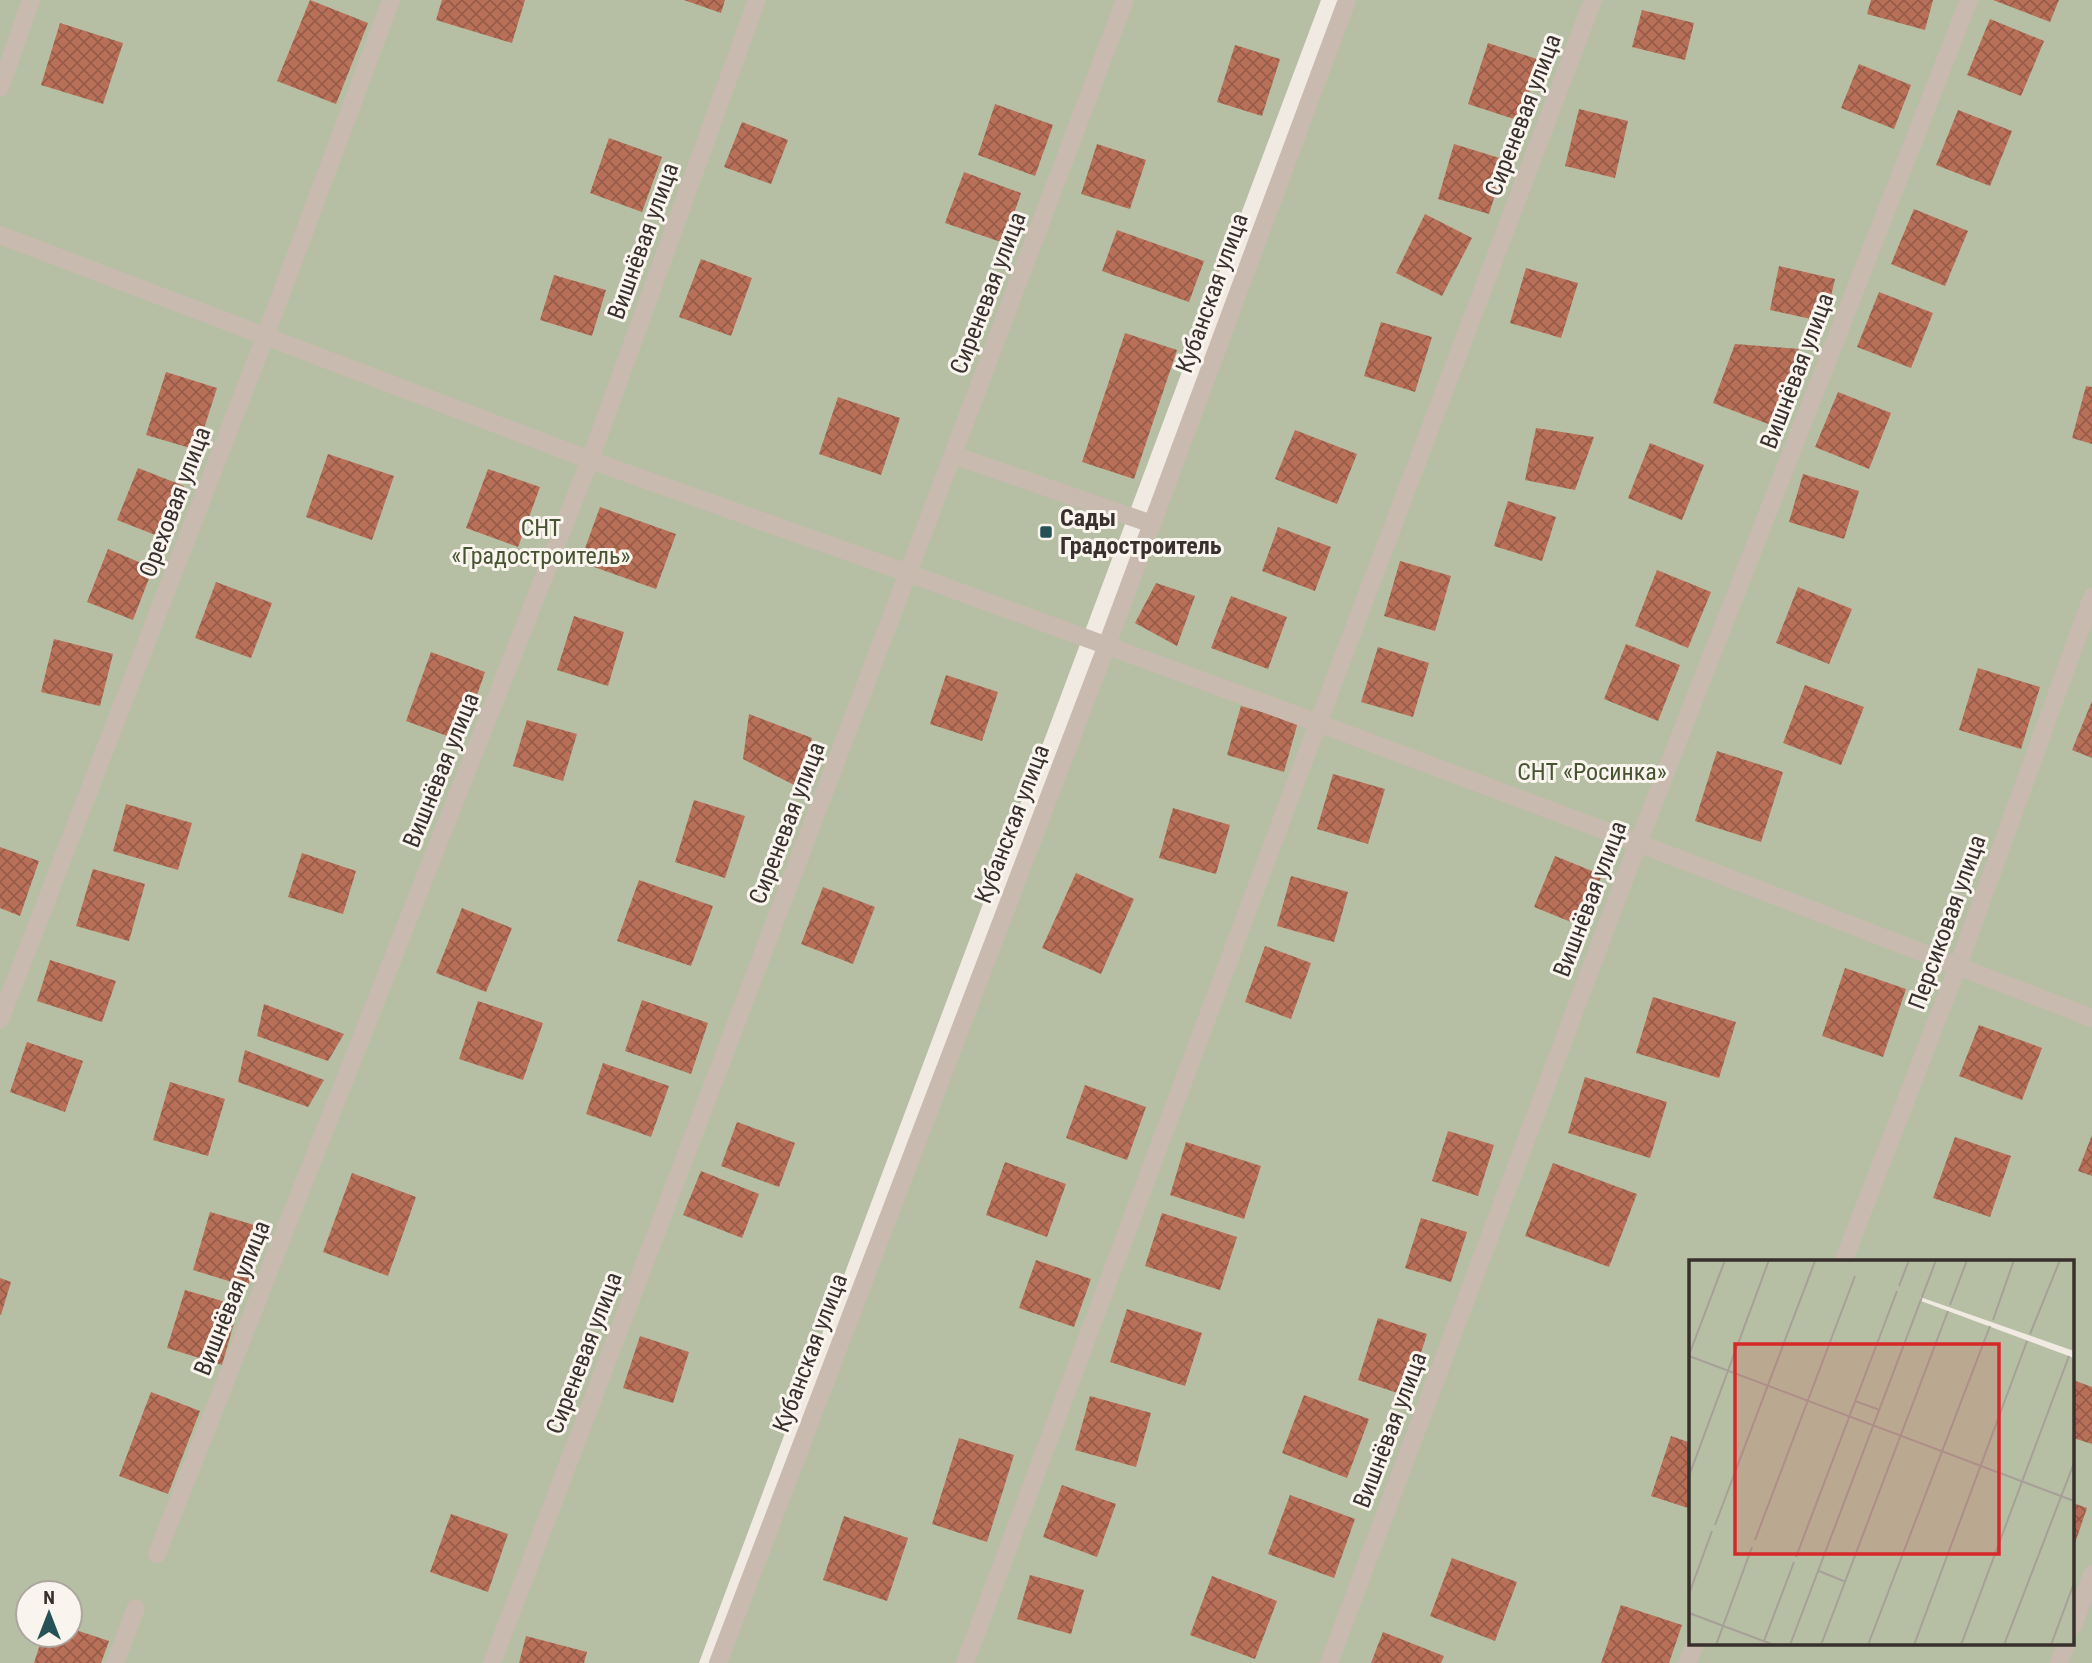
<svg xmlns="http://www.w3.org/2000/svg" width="2092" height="1663" viewBox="0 0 2092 1663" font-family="'Roboto Condensed',sans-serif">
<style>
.green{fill:#b6bfa3;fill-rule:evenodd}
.building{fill:url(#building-cross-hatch)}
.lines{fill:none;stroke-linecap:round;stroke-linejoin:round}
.minor{stroke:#c8baae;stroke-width:18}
.poi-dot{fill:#255256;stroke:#f9f4ee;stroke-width:2.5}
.labels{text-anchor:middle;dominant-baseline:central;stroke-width:6;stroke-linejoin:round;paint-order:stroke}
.street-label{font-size:24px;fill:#38302c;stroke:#f9f4ee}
.poi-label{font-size:24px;font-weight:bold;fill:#38302c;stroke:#f9f4ee;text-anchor:start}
.park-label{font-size:24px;fill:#475432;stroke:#f9f4ee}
.inset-road{fill:none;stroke:#a7a099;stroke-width:2}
.view{fill:#d62828;fill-opacity:0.15;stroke:#d62828;stroke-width:3.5}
.inset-edge{fill:none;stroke:#38302c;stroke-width:3.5}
</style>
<defs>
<pattern id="building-cross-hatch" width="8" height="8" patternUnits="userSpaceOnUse" patternTransform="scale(1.75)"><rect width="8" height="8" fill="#b97058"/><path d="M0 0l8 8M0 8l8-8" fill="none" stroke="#975c49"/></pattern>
</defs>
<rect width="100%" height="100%" fill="#f1eae2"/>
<!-- green -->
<path class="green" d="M0,0H1321L699,1663H0ZM28,1593H70V1635H28Z
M1347,0H2092V1663H718ZM1691,1262H2073V1644H1691Z"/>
<!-- building -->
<path class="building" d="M310,0L368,23L336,104L277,81Z
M442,0H525L512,43L436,20Z
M684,0H725L721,13Z
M1871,0H1933L1925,30L1867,14Z
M1993,0H2059L2050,22Z
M1642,10L1694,23L1685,60L1632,47Z
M1990,19L2044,41L2021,96L1967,75Z
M60,23L123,43L103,104L41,85Z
M1488,43L1540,60L1520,121L1468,104Z
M1235,45L1280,59L1262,116L1217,102Z
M1859,64L1911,85L1894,129L1841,108Z
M995,104L1053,125L1035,176L978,155Z
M1579,109L1628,121L1615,178L1565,166Z
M1958,110L2012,131L1990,186L1936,165Z
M742,122L788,140L771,184L724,167Z
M609,138L662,157L642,212L590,193Z
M1097,144L1146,160L1130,209L1081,194Z
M1454,144L1506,160L1489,214L1438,199Z
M964,172L1021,193L1004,243L945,223Z
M1914,209L1968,231L1945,286L1891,264Z
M1425,214L1472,238L1442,296L1396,273Z
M1117,230L1204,261L1189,302L1102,271Z
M701,259L752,278L731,336L679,317Z
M1779,266L1835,279L1825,322L1770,310Z
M1526,268L1578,283L1561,338L1510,323Z
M554,275L606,290L592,336L540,320Z
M1879,292L1933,313L1911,368L1857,347Z
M1381,322L1432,337L1415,392L1364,376Z
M1125,333L1177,350L1134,479L1082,462Z
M1735,344L1799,349L1771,425L1713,403Z
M166,372L217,388L197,450L146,435Z
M2086,386L2092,387V444L2072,438Z
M1838,392L1891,413L1869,469L1815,447Z
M838,397L900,418L881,475L819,454Z
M1536,428L1594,437L1575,490L1525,480Z
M1295,430L1357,454L1337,504L1275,479Z
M1650,443L1704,465L1682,520L1628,498Z
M328,454L394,476L372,540L306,517Z
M138,468L184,486L163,538L117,520Z
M488,469L540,487L518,547L466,528Z
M1803,474L1859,491L1844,539L1789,522Z
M1508,501L1556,517L1542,561L1494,546Z
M600,507L676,534L656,589L580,562Z
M1278,527L1331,547L1315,591L1262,571Z
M108,549L153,568L133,620L87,602Z
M1400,561L1451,576L1435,631L1384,616Z
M1657,570L1711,592L1688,648L1635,626Z
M216,582L272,603L251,658L195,638Z
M1156,583L1195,596L1177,646L1135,623Z
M1798,587L1852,609L1829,664L1776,643Z
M1231,596L1287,617L1268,669L1211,648Z
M574,616L624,632L608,686L557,670Z
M54,639L113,654L100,706L41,692Z
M1626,644L1680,665L1658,721L1604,699Z
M1378,647L1429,663L1413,717L1361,702Z
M431,652L485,672L461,741L406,721Z
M1978,668L2040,687L2021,749L1959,730Z
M946,675L998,692L982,741L930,724Z
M1805,685L1864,707L1841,765L1783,743Z
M2092,701V758L2072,750Z
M1241,706L1298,722L1284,772L1227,755Z
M749,714L812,738L800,788L743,759Z
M527,720L577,734L563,781L513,766Z
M1717,751L1783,772L1761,842L1695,821Z
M1333,774L1385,789L1368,844L1317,829Z
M694,800L745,816L725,878L675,862Z
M126,804L192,823L178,870L113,851Z
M1173,808L1230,825L1216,874L1159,858Z
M0,847L39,861L20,916L0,908Z
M302,853L356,871L343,914L288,897Z
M1555,856L1602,875L1581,926L1534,907Z
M93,869L145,884L129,941L76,926Z
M1076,873L1134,899L1101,974L1042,948Z
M1291,876L1348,892L1334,942L1277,926Z
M639,880L713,906L691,966L617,941Z
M823,887L875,907L853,964L801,944Z
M462,908L512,928L486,992L436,973Z
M1265,946L1311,963L1291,1019L1245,1002Z
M50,960L116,981L102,1022L37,1001Z
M1845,968L1906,989L1883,1057L1822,1036Z
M1653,997L1736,1022L1719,1078L1636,1053Z
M642,1000L708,1023L691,1074L625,1051Z
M478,1001L543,1023L523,1080L459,1059Z
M264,1004L344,1034L328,1061L257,1036Z
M1979,1025L2042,1048L2022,1100L1959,1076Z
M27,1042L83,1061L65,1112L10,1092Z
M245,1050L324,1080L308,1107L238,1082Z
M603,1063L669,1086L651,1137L586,1114Z
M1585,1077L1667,1102L1650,1158L1568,1133Z
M170,1082L225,1099L208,1156L153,1140Z
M1085,1085L1146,1107L1127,1160L1066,1138Z
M737,1122L795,1143L779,1187L721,1166Z
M1448,1131L1494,1145L1478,1196L1432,1181Z
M2092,1135V1176L2078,1171Z
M1955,1137L2011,1156L1990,1217L1933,1198Z
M1186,1142L1261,1166L1244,1219L1170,1195Z
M1005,1162L1066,1184L1047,1237L986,1215Z
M1553,1163L1637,1194L1609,1267L1525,1236Z
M701,1171L759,1194L742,1238L683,1215Z
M352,1173L416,1197L388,1276L323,1252Z
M210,1212L265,1228L248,1287L193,1270Z
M1162,1213L1237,1237L1220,1290L1145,1266Z
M1421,1218L1467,1232L1451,1282L1405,1268Z
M1036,1260L1091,1279L1074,1327L1019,1308Z
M0,1278L11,1282L1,1315L0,1314Z
M185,1290L239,1306L222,1365L167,1348Z
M1127,1309L1202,1333L1185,1386L1110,1362Z
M1378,1318L1427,1334L1407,1396L1358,1380Z
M640,1336L689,1352L673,1403L623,1388Z
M2073,1380L2092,1387V1444L2073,1438Z
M151,1392L200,1411L168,1494L119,1476Z
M1304,1395L1369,1419L1347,1478L1282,1453Z
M1090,1396L1151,1413L1136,1467L1075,1450Z
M1671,1436L1691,1443V1509L1651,1496Z
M959,1438L1014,1455L987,1542L932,1524Z
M1062,1485L1116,1504L1097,1557L1043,1537Z
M1290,1495L1355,1519L1334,1578L1268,1554Z
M2073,1503L2087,1508L2073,1549Z
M451,1514L508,1534L488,1592L430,1572Z
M844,1516L908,1538L887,1601L823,1580Z
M1452,1558L1517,1582L1495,1641L1430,1616Z
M1030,1575L1084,1590L1071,1634L1017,1619Z
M1212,1576L1277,1601L1255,1659L1190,1635Z
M1621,1605L1682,1625L1669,1663H1601Z
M70,1628L109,1641L101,1663H34L43,1635H70Z
M1383,1632L1444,1656L1441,1663H1371Z
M526,1636L587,1652L584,1663H519Z"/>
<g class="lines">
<!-- minor -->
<path class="minor" d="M0,88L31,0
M0,235L590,460L908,573L1318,723L1638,843L2092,1018
M953,455L1152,524
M0,1020L265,337L391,0
M1843,1262L1958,966L2092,597
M157,1554L590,460L757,0
M2073,1626L2092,1574
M115,1663L136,1608
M492,1663L908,573L1125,0
M718,1663L1107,645L1347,0
M965,1663L1318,723L1593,0
M1329,1663L1638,843L1969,0
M1687,1663L1695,1644
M2059,1663L2066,1644"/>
</g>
<!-- markers -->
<rect class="poi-dot" x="1039" y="525" width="14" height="14" rx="3.5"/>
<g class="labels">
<!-- street labels -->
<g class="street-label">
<text transform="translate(1523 115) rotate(-69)">Сиреневая улица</text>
<text transform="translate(643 241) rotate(-70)">Вишнёвая улица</text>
<text transform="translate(988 293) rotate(-69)">Сиреневая улица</text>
<text transform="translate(1212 293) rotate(-70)">Кубанская улица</text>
<text transform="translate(1797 371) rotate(-69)">Вишнёвая улица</text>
<text transform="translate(175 502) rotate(-69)">Ореховая улица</text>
<text transform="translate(441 770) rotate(-68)">Вишнёвая улица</text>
<text transform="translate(787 823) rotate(-69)">Сиреневая улица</text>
<text transform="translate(1012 824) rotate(-69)">Кубанская улица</text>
<text transform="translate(1590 899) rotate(-69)">Вишнёвая улица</text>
<text transform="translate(1947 922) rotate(-70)">Персиковая улица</text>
<text transform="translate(232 1298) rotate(-68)">Вишнёвая улица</text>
<text transform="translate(584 1353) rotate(-69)">Сиреневая улица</text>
<text transform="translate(810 1353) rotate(-69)">Кубанская улица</text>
<text transform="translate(1390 1430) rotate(-69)">Вишнёвая улица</text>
</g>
<!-- poi labels -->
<g class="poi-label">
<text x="1060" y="518">Сады<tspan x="1060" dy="28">Градостроитель</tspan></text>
</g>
<!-- park labels -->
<g class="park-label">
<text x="541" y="528">СНТ<tspan x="541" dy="28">«Градостроитель»</tspan></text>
<text x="1592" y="772">СНТ «Росинка»</text>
</g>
</g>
<!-- overview -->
<g transform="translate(1689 1260)">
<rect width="385" height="385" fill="#f1eae2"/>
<path d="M0,0H385V91L231,37L232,41L385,98V385H0Z" fill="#b6bfa3"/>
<path class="inset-road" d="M210,26L220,0M261,45L278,0M304,60L325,0M341,74L371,0M0,95L36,0M0,96L385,241M166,141L191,150M0,216L80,0M26,265L126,1M66,280L166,16M107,297L208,31M130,311L157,322M0,334L23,271M0,353L85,385M75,381L105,302M27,385L63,287M101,385L247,0M132,385L259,51M179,385L301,66M225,385L338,81M272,385L380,96M315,385L385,203M362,385L385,323"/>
<path class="view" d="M46,84H310V294H46Z"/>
<rect width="385" height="385" class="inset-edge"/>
</g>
<!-- north arrow -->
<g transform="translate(49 1614)"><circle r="33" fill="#f9f4ee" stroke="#aca6a0" stroke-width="2"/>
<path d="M0-5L12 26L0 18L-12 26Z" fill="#255256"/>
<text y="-10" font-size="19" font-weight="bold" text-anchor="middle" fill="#38302c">N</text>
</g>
</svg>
